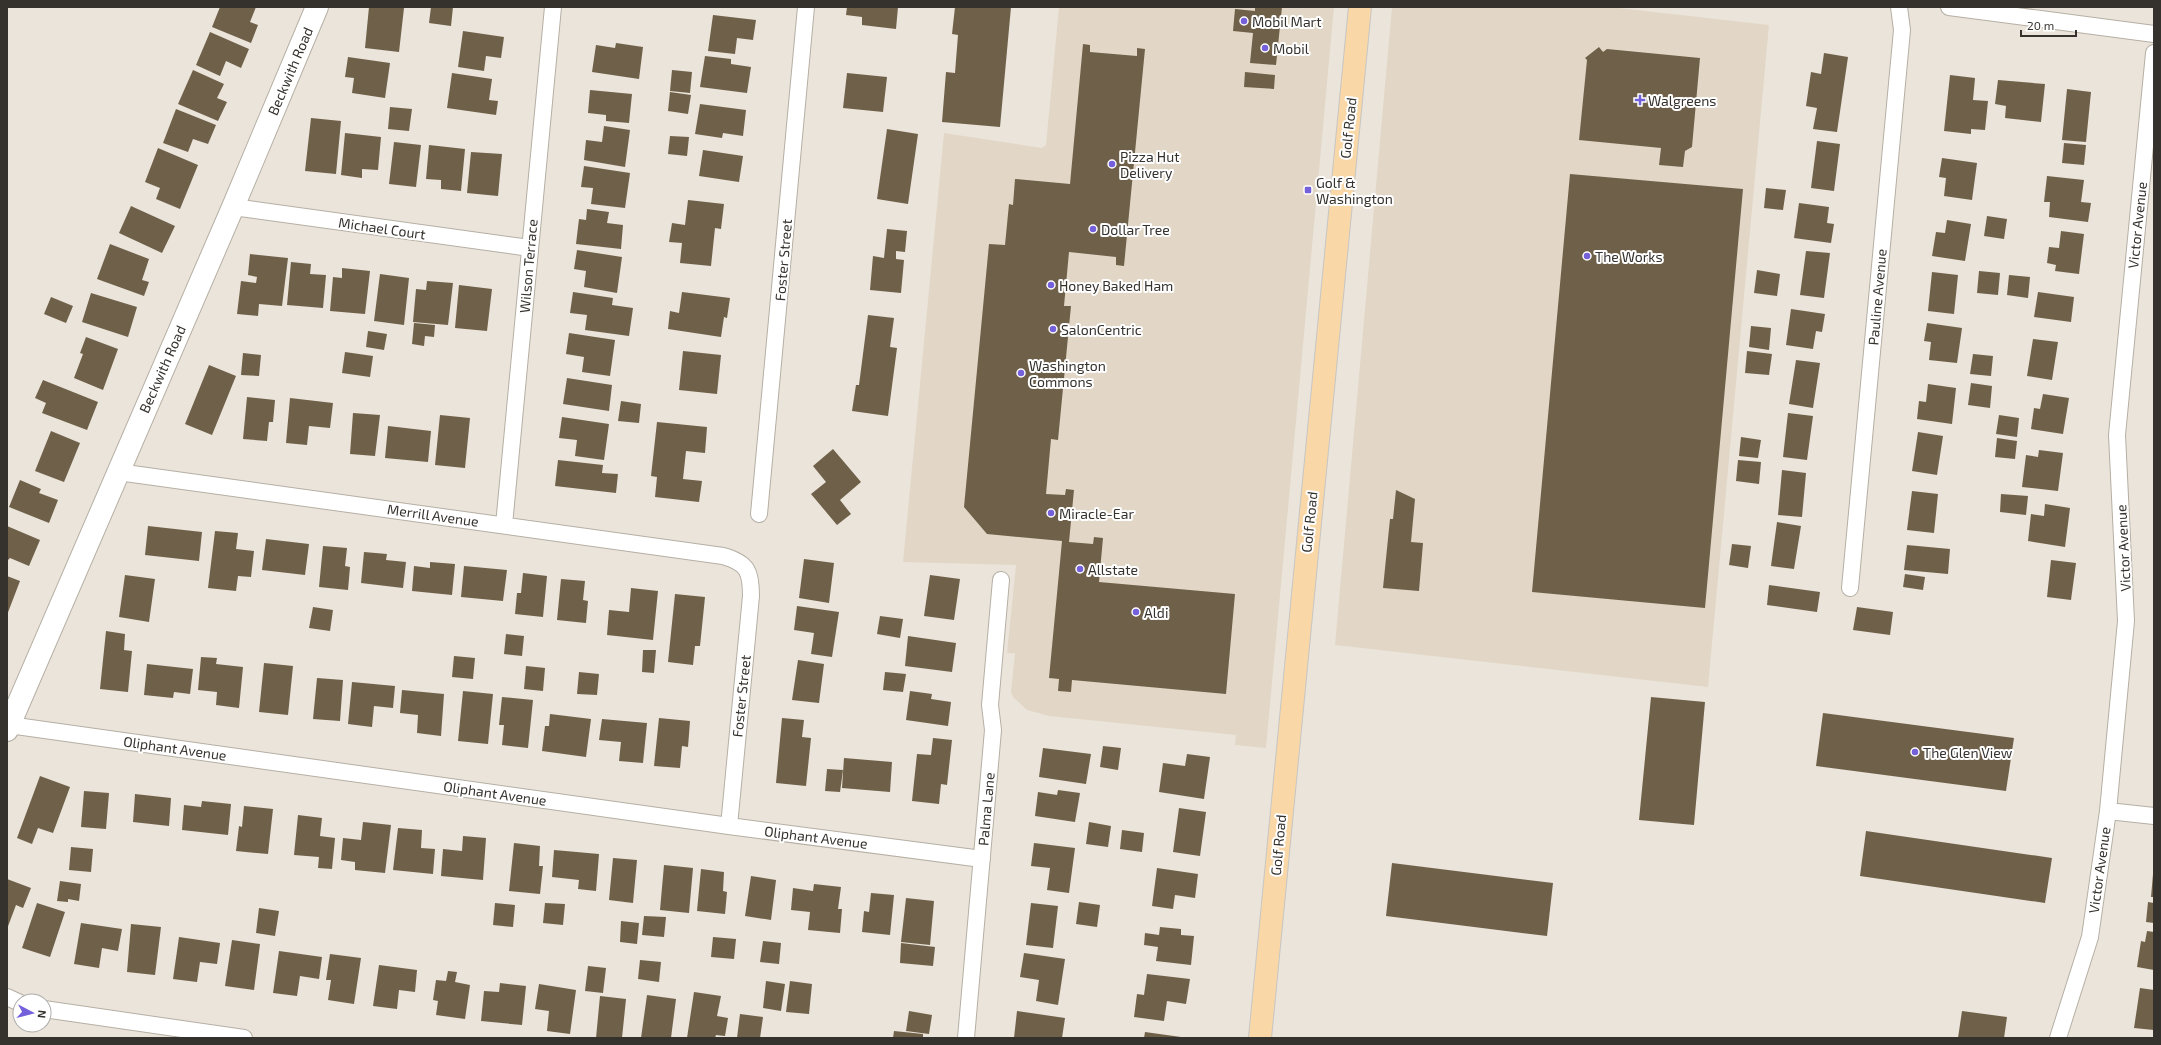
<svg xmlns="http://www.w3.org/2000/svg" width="2161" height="1045" viewBox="0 0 2161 1045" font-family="'Exo 2',sans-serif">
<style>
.built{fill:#e2d7c6}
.building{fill:#6f6149}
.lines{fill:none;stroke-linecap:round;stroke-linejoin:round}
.street-casing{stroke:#b5afa4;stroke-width:18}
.secondary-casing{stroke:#b5afa4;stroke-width:24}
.primary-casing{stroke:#c6c6c4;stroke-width:24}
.street{stroke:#fff;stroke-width:16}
.secondary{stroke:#fff;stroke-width:22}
.primary{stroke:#fad7a6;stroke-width:22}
.poi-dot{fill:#7460db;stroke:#fff;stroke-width:1.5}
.labels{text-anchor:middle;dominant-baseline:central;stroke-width:4;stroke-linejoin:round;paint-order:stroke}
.poi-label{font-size:14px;fill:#35322e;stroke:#fff;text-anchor:start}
.street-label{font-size:14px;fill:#35322e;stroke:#fff}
</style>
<rect width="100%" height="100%" fill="#ebe4da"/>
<!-- built -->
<path class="built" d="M1059,7H1334L1266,748L1235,745L1236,735L1049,716L1027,710L1013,697L1011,692L1015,653H1007L1016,565L903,562L944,133L1042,148L1046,145Z
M1392,7H1610L1769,25L1708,687L1335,645Z"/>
<!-- building -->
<path class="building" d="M220,7H256L250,22L258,25L251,43L212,27Z
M369,7L404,8L399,52L365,48Z
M431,7H453L451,26L429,23Z
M847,7H898L896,29L862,25V17L846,15Z
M955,7H1011L1000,127L942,122L946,72L955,73L958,35L952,34Z
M1255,7H1282L1276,65L1250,63L1253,33L1233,31L1235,9L1255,11Z
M713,15L756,20L753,40L737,38L735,54L708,51Z
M463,31L504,37L501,58L486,56L484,71L458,67Z
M210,32L249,49L241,68L226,61L220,76L196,65Z
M616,43L643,47L639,79L592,72L596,45L615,48Z
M1083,44L1090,45V52L1137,56V48L1145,49L1124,266L1116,265V257L1069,252L1064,306H1071L1058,440L1051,439L1046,494L1065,495L1066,489L1074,490L1069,542L1093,544L1094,537L1103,538L1099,582L1235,594L1226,694L1072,680L1071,692L1058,691L1059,679L1049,678L1062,541L987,534L964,507L989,244L1005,245L1009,204L1013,205L1015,179L1070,184Z
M1599,47L1603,52L1607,49L1700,58L1692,147L1685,151L1683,167L1659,165L1661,148L1579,140L1587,60L1585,58Z
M1824,53L1848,57L1837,132L1813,129L1817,108L1806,106L1811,72L1821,74Z
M705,56L731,59V64L751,67L747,93L700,87Z
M348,57L390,63L385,98L352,93L354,78L345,77Z
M193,70L224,84L217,98L227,102L218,121L178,104Z
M672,70L692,72L690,93L670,91Z
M1245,72L1275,75L1274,89L1244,87Z
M452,73L492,79L489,100L498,101L496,115L447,108Z
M847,73L887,77L883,112L843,108Z
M1950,75L1975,78L1973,100L1988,101L1985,130L1971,129V134L1944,131Z
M1998,80L2045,84L2041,122L2005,118L2006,106L1995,104Z
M2067,89L2091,92L2086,142L2062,140Z
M590,90L632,94L629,123L606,121V115L588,113Z
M670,92L691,95L688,114L668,111Z
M700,104L746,110L743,136L723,133L722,138L695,134Z
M390,107L412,109L409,131L388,129Z
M176,109L216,125L208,144L193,139L188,152L163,143Z
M311,118L341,121L336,174L305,171Z
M604,126L630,130L625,167L584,160L586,140L602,142Z
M887,129L918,134L908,204L877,199Z
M345,133L381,137L378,170L362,169V178L341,175Z
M670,136L689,137L687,156L668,154Z
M1817,141L1840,144L1834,191L1811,188Z
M394,142L421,145L416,187L389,184Z
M2064,143L2086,145L2084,165L2062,163Z
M429,145L465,149L461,191L441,189V180L426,179Z
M158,148L198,165L180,209L156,199L160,188L145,182Z
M703,150L743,156L739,182L699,176Z
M471,152L502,154L498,196L467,193Z
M1942,158L1977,163L1972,200L1944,196L1946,178L1939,177Z
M584,166L630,173L625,208L591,204L593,188L581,187Z
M1570,174L1743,189L1705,608L1532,592Z
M2047,176L2084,180L2081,202L2091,203L2088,222L2049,217L2050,202H2044Z
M1766,188L1786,190L1783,210L1764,208Z
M688,200L724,204L721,229L715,228L711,266L680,263L682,243L669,242L672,223L685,225Z
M1799,203L1829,207L1827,223L1834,224L1831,243L1794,238Z
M131,206L175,226L162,253L119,233Z
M587,209L609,212L607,223L623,225L621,249L576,244L579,219L586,220Z
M1987,216L2007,219L2004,239L1984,236Z
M1947,220L1971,224L1965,261L1932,256L1936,232L1945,233Z
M887,229L907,231L905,252L896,251V259L904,260L901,293L870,290L873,256L884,258Z
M2061,231L2084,234L2079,274L2055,271L2056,265L2047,263L2049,247L2059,248Z
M110,244L149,259L142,280L149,282L144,296L97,279Z
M577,250L622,257L617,293L584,287L586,271L574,269Z
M1806,251L1830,253L1824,298L1800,295Z
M250,254L288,258L282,306L259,304L258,316L237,314L241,281L256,283L257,277L248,275Z
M291,262L311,264L310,274L326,275L323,308L287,305Z
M342,268L370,271L365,314L330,311L333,277L342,278Z
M1757,270L1780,274L1777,296L1754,293Z
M1979,271L2000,273L1998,295L1977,293Z
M1932,272L1958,275L1954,314L1928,311Z
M380,274L409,278L404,325L374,321Z
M2009,275L2030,277L2028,298L2007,295Z
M427,281L453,283L448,325L413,322L416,289L426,290Z
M459,285L492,289L487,331L455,328Z
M573,292L613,298L612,305L633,308L629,336L585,330L587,315L570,313Z
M682,292L730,298L727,318L724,317L721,337L668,329L670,311L679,313Z
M2038,292L2074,297L2071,322L2034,317Z
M91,293L137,307L128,337L82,322Z
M51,297L73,306L66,323L44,314Z
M1791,309L1825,314L1822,332L1816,331L1813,349L1786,345Z
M868,315L894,318L890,347L897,348L888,416L852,411L856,385H859Z
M414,323L435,325L434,337L425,336L424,346L412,344Z
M1927,323L1962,328L1957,363L1929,360L1931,342L1924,341Z
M1751,326L1771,328L1769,350L1749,347Z
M368,331L387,334L384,350L366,347Z
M569,333L615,340L610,376L582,372L584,357L566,354Z
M86,337L118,349L103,390L74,378L83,354L80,353Z
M2033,339L2058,342L2052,380L2027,376Z
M683,351L721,355L717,394L679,390Z
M1747,351L1772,354L1769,375L1745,373Z
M345,352L373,356L370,377L342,373Z
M243,353L261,355L259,376L241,375Z
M1973,354L1993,356L1991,376L1970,374Z
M1796,360L1820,363L1813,408L1789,404Z
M209,365L236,376L212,435L185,424Z
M567,378L612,385L609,411L563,404Z
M43,380L98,402L87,430L42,413L46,403L35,398Z
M1971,383L1992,386L1990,408L1968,405Z
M1928,384L1956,388L1952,424L1917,419L1919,401L1926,402Z
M2043,394L2069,398L2063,434L2031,429L2034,408L2040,409Z
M247,397L275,400L273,422H269L267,441L243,439Z
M290,398L333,403L330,428L309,426L307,445L286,443Z
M621,401L641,404L639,423L618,421Z
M353,413L380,415L375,456L350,454Z
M1788,413L1813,416L1807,460L1783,457Z
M440,415L470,418L465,468L435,465Z
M1999,415L2019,418L2017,437L1996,434Z
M562,417L609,424L604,460L575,456L577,440L559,438Z
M657,422L707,427L705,453L686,451L683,479L702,481L699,502L655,497L657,477L651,476Z
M388,426L431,431L428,462L385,458Z
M51,431L80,443L64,482L35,471Z
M1918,432L1943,436L1937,475L1912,471Z
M1741,437L1761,440L1758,458L1739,456Z
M1997,438L2017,441L2015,459L1995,457Z
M833,449L861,482L840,500L851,514L837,525L811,494L826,482L813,466Z
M2039,450L2063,453L2058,491L2022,487L2026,455L2038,457Z
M558,460L603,465L602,473L618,474L616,493L555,486Z
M1738,460L1761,462L1759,484L1736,481Z
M1782,470L1806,473L1802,517L1778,515Z
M20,480L41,489L39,493L58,500L49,523L9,507Z
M1396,490L1415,499L1411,542L1423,543L1419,591L1383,588L1390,519H1393Z
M1912,491L1938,494L1934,533L1907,530Z
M2001,494L2028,496L2026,515L2000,512Z
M2045,504L2070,508L2065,547L2028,541L2031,514L2044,516Z
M1777,522L1801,526L1794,569L1771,566Z
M7,526L40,540L29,566L10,558L7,561Z
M148,526L202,532L199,561L145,555Z
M215,531L238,533L236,549L254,551L251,577L238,576L236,591L208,588Z
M266,539L309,544L305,575L262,570Z
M1732,544L1751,546L1748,568L1729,565Z
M1907,545L1950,549L1948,574L1904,570Z
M323,546L347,548L345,566L350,567L348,590L319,587Z
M364,552L387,554L386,560L406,562L403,588L361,583Z
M804,559L834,563L829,603L799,598Z
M2051,560L2076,563L2071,600L2047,597Z
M430,562L455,564L452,595L412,591L414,566L430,568Z
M464,566L507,570L503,601L461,597Z
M523,573L547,576L543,617L515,614L517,593H521Z
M1905,574L1925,577L1923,590L1903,587Z
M125,575L155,579L149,622L119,617Z
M930,575L960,579L954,620L924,616Z
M7,576L20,581L7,615Z
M561,579L585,581L583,600L588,601L586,623L557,620Z
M1769,585L1820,592L1817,612L1767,605Z
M631,588L658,591L653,640L607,635L609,610L629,612Z
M675,594L705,597L700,646H695L693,665L668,662Z
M797,606L839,612L832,657L811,654L814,633L794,630Z
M313,607L333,610L330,631L309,628Z
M1857,607L1893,612L1890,635L1853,630Z
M880,616L903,619L900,638L877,634Z
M106,631L125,634L124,650L132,651L128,692L100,689Z
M506,634L524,636L522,656L504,654Z
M908,636L956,643L952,672L905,666Z
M643,650H656L654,673L642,672Z
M454,656L475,658L473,679L452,677Z
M201,657L217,658L216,664L243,667L239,708L216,705L217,692L198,690Z
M798,660L824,664L819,703L792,700Z
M264,663L293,666L288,715L259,712Z
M147,664L193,669L190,694L174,692L173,698L144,695Z
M526,666L545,668L543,691L524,689Z
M579,672L599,674L597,695L577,694Z
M885,672L906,674L903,692L883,690Z
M317,678L343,680L340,721L313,719Z
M352,682L395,686L393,708L374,706L372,727L348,724Z
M402,690L444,694L441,736L417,733L418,715L400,713Z
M463,691L493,694L488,744L458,741Z
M910,691L932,694L931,699L951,702L948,726L906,720Z
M502,697L533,700L528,748L502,745L504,725H499Z
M1651,697L1705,702L1694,825L1639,820Z
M1823,713L2014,738L2006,791L1816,766Z
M550,714L591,719L586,757L542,751L545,726H549Z
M659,718L690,721L688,747L682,746L680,768L654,766Z
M782,718L804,720L802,737L811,738L806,786L776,783Z
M602,719L647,723L643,763L619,761L621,742L599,740Z
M933,738L952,740L947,785L941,784L939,804L912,801L917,754L931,755Z
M1103,746L1121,748L1118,770L1100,767Z
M1043,748L1091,754L1086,784L1039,777Z
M1187,754L1210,757L1204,799L1159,792L1163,763L1185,766Z
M844,758L892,762L890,792L842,788Z
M827,769L843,770L840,792L825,791Z
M40,776L70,787L53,833L38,828L32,844L17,838Z
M1058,790L1080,793L1075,822L1035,816L1038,792L1057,795Z
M84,791L109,793L106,829L81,827Z
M135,794L171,798L169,826L133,822Z
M202,801L231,804L228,835L182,830L184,805L201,807Z
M244,806L273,809L268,854L236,851L239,826L242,827Z
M1179,808L1206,812L1200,856L1173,852Z
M298,815L322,818L320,836L335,838L332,869L318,868L319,857L294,855Z
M363,822L391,825L385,873L355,870V862L341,860L343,838L361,840Z
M1089,822L1111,826L1108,847L1086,844Z
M398,828L422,830L421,848L435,849L433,874L393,870Z
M1122,830L1144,833L1142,852L1120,849Z
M1866,831L2052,858L2045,903L1860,876Z
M463,836L486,838L483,880L441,876L443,849L462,851Z
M514,843L540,846L539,866H543L540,894L509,891Z
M1034,843L1075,848L1069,893L1047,890L1050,868L1031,866Z
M71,847L93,849L91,872L69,870Z
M554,850L599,854L596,891L578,889L579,880L552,877Z
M613,858L637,860L633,903L609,900Z
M1392,863L1553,883L1547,936L1386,916Z
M664,865L693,868L689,913L660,910Z
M1157,868L1198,874L1195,898L1175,895L1173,909L1152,906Z
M701,869L724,872L723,891L727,892L725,914L697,911Z
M2153,874H2154V897H2151Z
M751,876L776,880L771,920L745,916Z
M7,879L31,888L23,908L16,905L7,929Z
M60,881L81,884L79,901L68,899V902L57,901Z
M814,884L841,887L838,909H842L840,933L808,930L810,912L791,910L793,888L813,891Z
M871,893L894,895L890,935L862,932L864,911L869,912Z
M906,898L934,901L930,945L901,942Z
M1079,902L1100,905L1097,927L1076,924Z
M2148,902L2154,903V923L2146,922Z
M37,903L65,912L50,957L22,948Z
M495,903L515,905L513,927L493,925Z
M545,903L565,904L563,925L543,923Z
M1031,903L1058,906L1053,948L1026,945Z
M259,908L279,911L275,936L256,933Z
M644,916L666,917L664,937L642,935Z
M621,921L639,923L637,944L620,942Z
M81,923L122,929L118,951L102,948L99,968L74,964Z
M131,924L161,927L155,975L127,972Z
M1160,927L1181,929V935L1194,936L1191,965L1156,961L1158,947L1144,945L1145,933L1159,935Z
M2147,931L2154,932V970L2137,967L2141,941L2145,942Z
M179,937L220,943L217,964L200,962L197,982L173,979Z
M713,937L736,939L734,959L711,957Z
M232,940L260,944L254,990L225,986Z
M763,941L781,943L779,964L760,962Z
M901,943L935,947L933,966L900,963Z
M279,951L322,957L319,979L300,976L297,996L273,993Z
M1024,953L1065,959L1058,1005L1036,1001L1039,980L1020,977Z
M330,954L361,958L354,1004L328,1000L331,980H326Z
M640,960L661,962L659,982L638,979Z
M379,965L417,970L415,992L399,990L397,1009L373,1006Z
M588,966L606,968L603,993L585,991Z
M448,971L457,972L455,982L470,985L465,1019L436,1015L438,1001L433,1000L436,980L446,981Z
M1147,974L1190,979L1186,1004L1167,1001L1164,1021L1134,1017L1137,994L1144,995Z
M766,981L785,984L781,1011L763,1008Z
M790,981L812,984L809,1014L786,1012Z
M500,983L526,986L522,1025L481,1021L484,991L499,992Z
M539,984L576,990L570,1034L547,1031L549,1011L535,1009Z
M2140,988L2154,990V1030L2134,1028Z
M694,992L721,996L717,1016L728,1018L725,1036L716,1035L715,1038H687Z
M647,995L676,999L671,1038H641Z
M600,996L626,999L622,1038H596Z
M909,1011L932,1015L929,1034L906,1031Z
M1017,1011L1065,1018L1062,1038H1014Z
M1962,1011L2007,1017L2004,1038H1958Z
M740,1014L763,1017L760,1038H737Z
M894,1031L923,1034V1038H893Z
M1145,1032L1181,1037V1038H1144Z"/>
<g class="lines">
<defs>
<path id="street" d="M1949,7L2154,34
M233,207L530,248
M118,472L723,556C748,563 751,572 751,596L729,826
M759,514L806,7
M504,525L553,7
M1850,588L1902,30L1899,7
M9,725L729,826L982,859
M2108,811L2154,816
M7,997L20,1003
M44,1009L244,1038
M966,1038L993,730L990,705L1001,580
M2058,1038L2090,937L2108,811L2126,621L2117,435L2154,53"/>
<path id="secondary" d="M7,730L233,207L317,7"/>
<path id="primary" d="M1260,1038L1360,7"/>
</defs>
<!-- street casing -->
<use href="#street" class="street-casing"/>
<!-- secondary casing -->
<use href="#secondary" class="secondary-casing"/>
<!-- primary casing -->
<use href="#primary" class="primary-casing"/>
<!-- street -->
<use href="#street" class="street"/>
<!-- secondary -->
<use href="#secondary" class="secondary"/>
<!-- primary -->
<use href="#primary" class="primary"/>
</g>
<!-- markers -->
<g class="poi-dot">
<circle cx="1244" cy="21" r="4"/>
<circle cx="1265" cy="48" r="4"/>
<path d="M1638 94h4v4h4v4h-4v4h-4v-4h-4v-4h4z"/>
<circle cx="1112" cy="164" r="4"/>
<rect x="1304" y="186" width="8" height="8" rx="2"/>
<circle cx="1093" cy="229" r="4"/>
<circle cx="1587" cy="256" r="4"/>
<circle cx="1051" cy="285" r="4"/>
<circle cx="1053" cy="329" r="4"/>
<circle cx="1021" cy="373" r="4"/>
<circle cx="1051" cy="513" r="4"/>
<circle cx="1080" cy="569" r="4"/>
<circle cx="1136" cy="612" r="4"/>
<circle cx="1915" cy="752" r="4"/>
</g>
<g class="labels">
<!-- poi labels -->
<g class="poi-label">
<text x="1252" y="21">Mobil Mart</text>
<text x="1273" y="48">Mobil</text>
<text x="1648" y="100">Walgreens</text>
<text x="1120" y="156">Pizza Hut<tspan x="1120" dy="16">Delivery</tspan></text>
<text x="1316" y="182">Golf &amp;<tspan x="1316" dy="16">Washington</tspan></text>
<text x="1101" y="229">Dollar Tree</text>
<text x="1595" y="256">The Works</text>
<text x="1059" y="285">Honey Baked Ham</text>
<text x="1061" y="329">SalonCentric</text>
<text x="1029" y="365">Washington<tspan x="1029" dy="16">Commons</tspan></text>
<text x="1059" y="513">Miracle-Ear</text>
<text x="1088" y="569">Allstate</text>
<text x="1144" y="612">Aldi</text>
<text x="1923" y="752">The Glen View</text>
</g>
<!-- street labels -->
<g class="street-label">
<text transform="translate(290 71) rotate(-67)">Beckwith Road</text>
<text transform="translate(1348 128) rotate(-84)">Golf Road</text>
<text transform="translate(2137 225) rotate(-84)">Victor Avenue</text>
<text transform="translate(382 228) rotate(8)">Michael Court</text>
<text transform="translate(783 260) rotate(-85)">Foster Street</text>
<text transform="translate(528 266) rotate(-85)">Wilson Terrace</text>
<text transform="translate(1877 297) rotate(-85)">Pauline Avenue</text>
<text transform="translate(162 369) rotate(-66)">Beckwith Road</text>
<text transform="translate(433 515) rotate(8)">Merrill Avenue</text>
<text transform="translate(1309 522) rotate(-84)">Golf Road</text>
<text transform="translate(2123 548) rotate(-93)">Victor Avenue</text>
<text transform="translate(741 696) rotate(-84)">Foster Street</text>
<text transform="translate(175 748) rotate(8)">Oliphant Avenue</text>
<text transform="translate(495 793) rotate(8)">Oliphant Avenue</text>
<text transform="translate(986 809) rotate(-85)">Palma Lane</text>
<text transform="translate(816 837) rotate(7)">Oliphant Avenue</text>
<text transform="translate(1278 845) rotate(-85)">Golf Road</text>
<text transform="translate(2099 870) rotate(-82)">Victor Avenue</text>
</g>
</g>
<!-- border -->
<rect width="2161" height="1045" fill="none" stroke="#35322e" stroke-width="16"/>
<!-- north arrow -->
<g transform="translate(32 1013) rotate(97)"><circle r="19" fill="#ffffff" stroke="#aeadab"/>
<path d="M0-3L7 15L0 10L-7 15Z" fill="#7460db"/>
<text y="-6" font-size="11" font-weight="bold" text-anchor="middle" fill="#35322e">N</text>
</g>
<!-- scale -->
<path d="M2021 30v6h55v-6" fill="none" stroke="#35322e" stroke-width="2"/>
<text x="2027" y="30" font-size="12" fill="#35322e" stroke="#ffffff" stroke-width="3" paint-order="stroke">20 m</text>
</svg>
